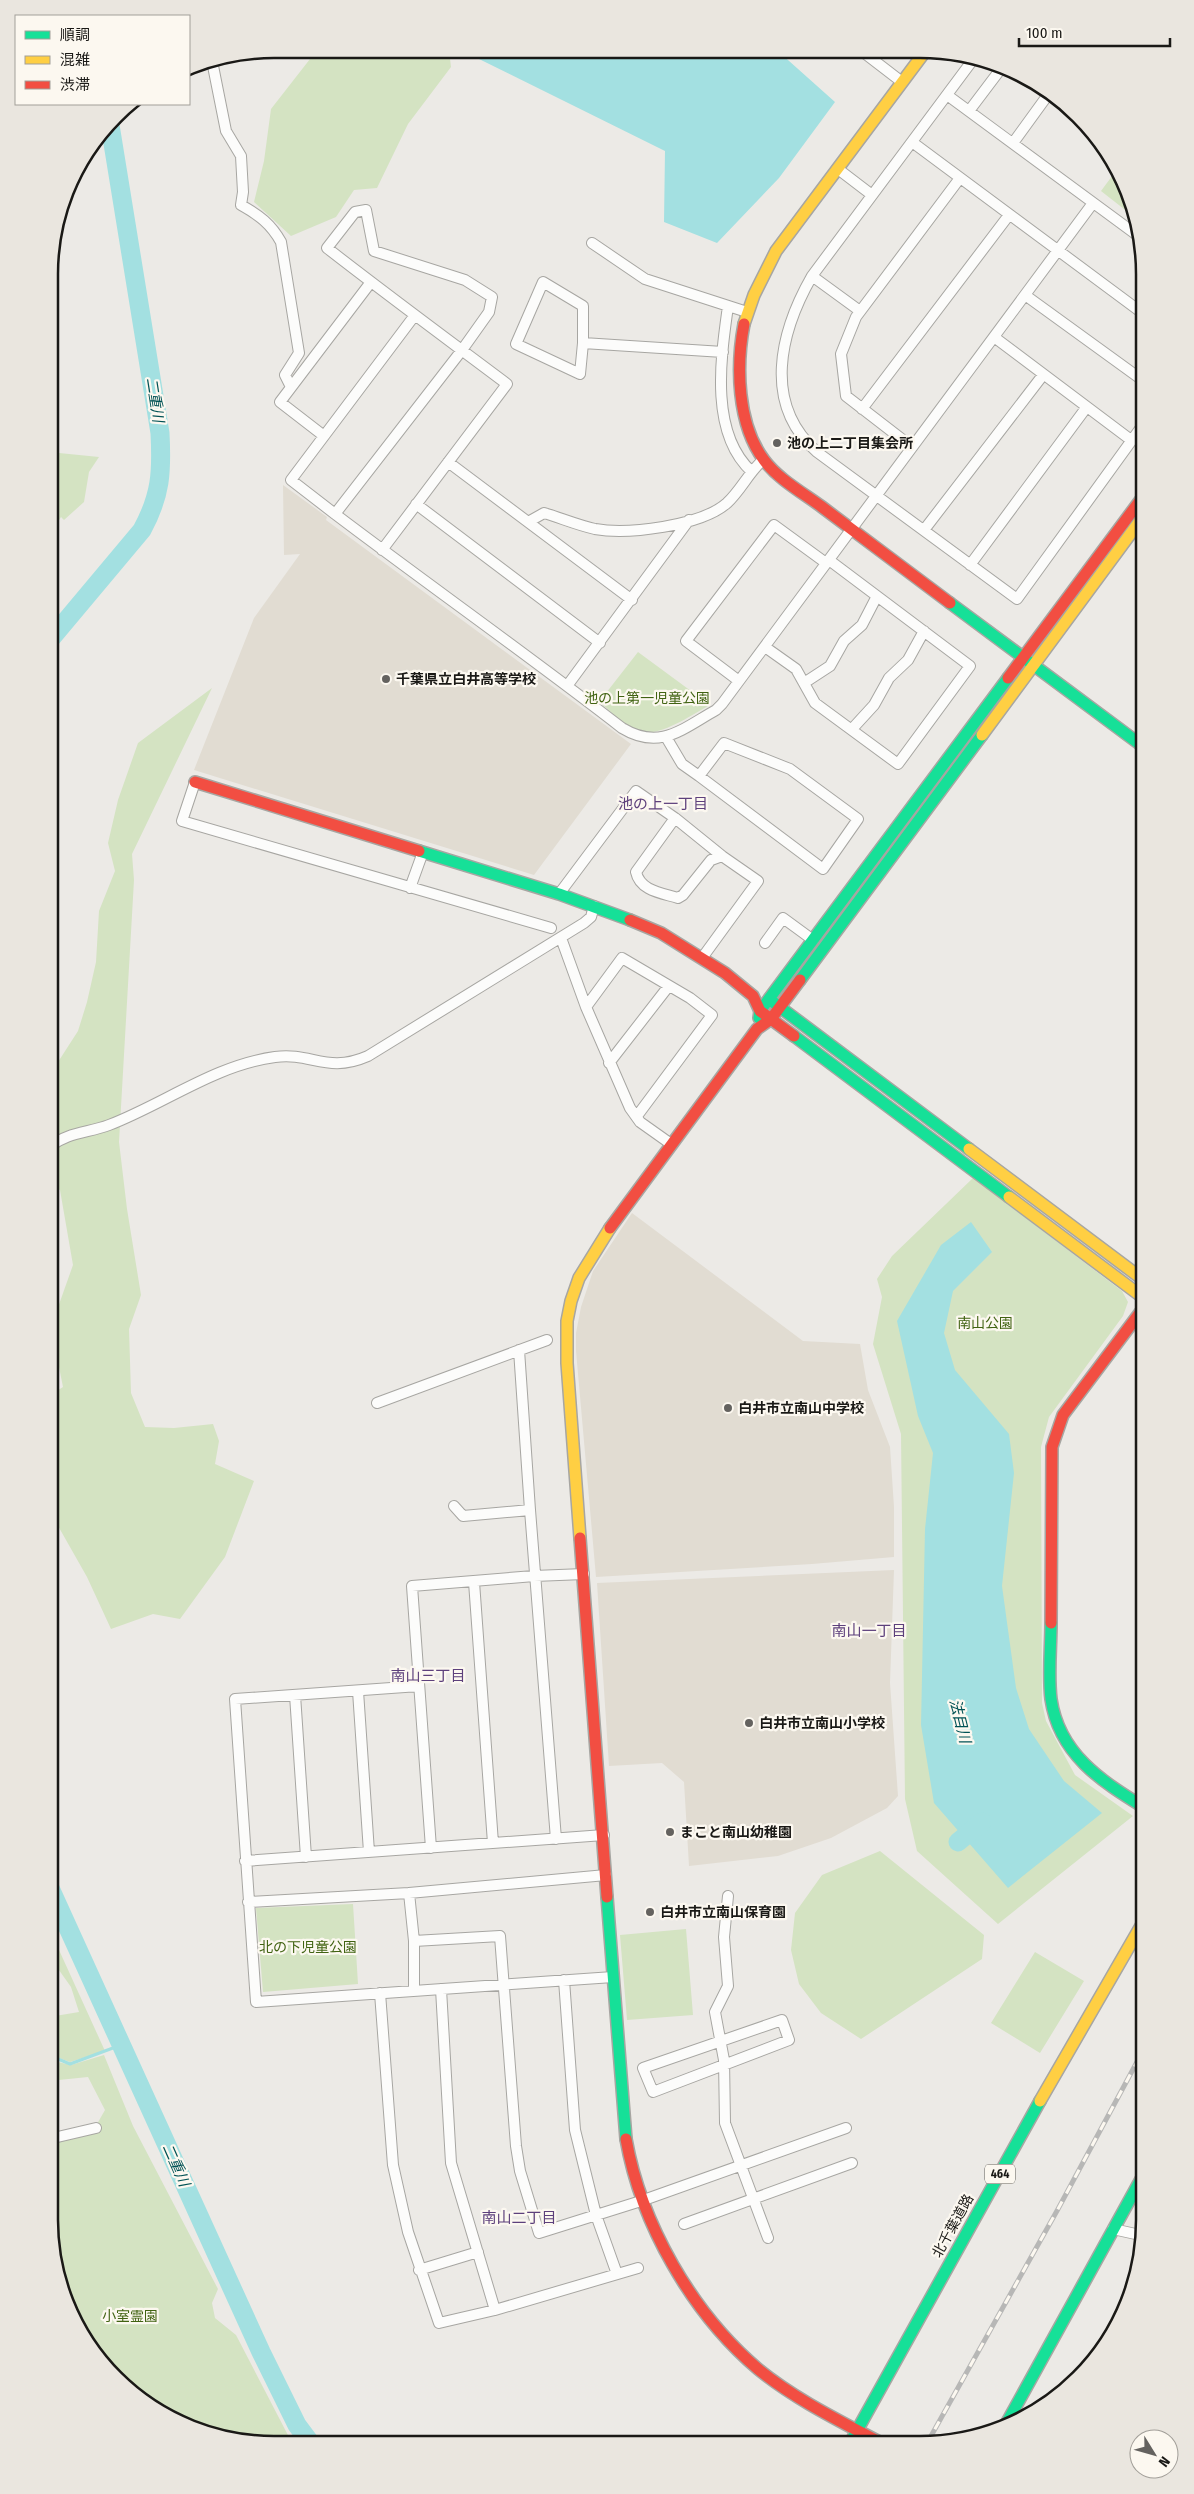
<svg xmlns="http://www.w3.org/2000/svg" width="1194" height="2494" viewBox="0 0 1194 2494" font-family="'Fira Sans Condensed','Noto Sans JP',sans-serif">
<style>
.built{fill:#e1dcd2}
.green{fill:#d4e3c2}
.water{fill:#a3e0e1}
.lines{fill:none;stroke-linecap:round;stroke-linejoin:round}
.stream{stroke:#a3e0e1;stroke-width:3}
.river{stroke:#a3e0e1;stroke-width:19}
.street-casing{stroke:#a7a6a2;stroke-width:12}
.fast-casing{stroke:#a7a6a2;stroke-width:14}
.slow-casing{stroke:#a7a6a2;stroke-width:14}
.jam-casing{stroke:#a7a6a2;stroke-width:14}
.street{stroke:#fcfcfb;stroke-width:10}
.fast{stroke:#16e098;stroke-width:11}
.slow{stroke:#ffcf43;stroke-width:11}
.jam{stroke:#f24e42;stroke-width:11}
.rail-casing{stroke:#b7b7b6;stroke-width:5}
.rail{stroke:#fcf8f0;stroke-width:3;stroke-dasharray:9;stroke-linecap:butt}
.poi-dot{fill:#64625f;stroke:#fcf8f0;stroke-width:2}
.labels{text-anchor:middle;dominant-baseline:central;stroke-width:4.5;stroke-linejoin:round;paint-order:stroke}
.shield{fill:#fcf8f0;stroke:#5e5c57;stroke-width:1}
.shield-label{font-size:12px;font-weight:bold;fill:#1a1916}
.poi-label{font-size:14px;font-weight:bold;fill:#1a1916;stroke:#fcf8f0;text-anchor:start}
.park-label{font-size:14px;fill:#416312;stroke:#fcf8f0}
.street-label{font-size:14px;fill:#1a1916;stroke:#fcf8f0}
.water-label{font-size:15px;font-style:italic;fill:#005255;stroke:#fcf8f0}
.neighbourhood-label{font-size:15px;fill:#5d407c;stroke:#fcf8f0}
.rim{fill:none;stroke:#1a1916;stroke-width:2.5}
</style>
<rect width="100%" height="100%" fill="#eceae6"/>
<!-- built -->
<path class="built" d="M283,485L327,517L326,520L631,744L534,875L194,770L254,618L300,554L284,555Z
M632,1213L803,1341L860,1344L868,1390L890,1447L894,1507V1557L812,1564L596,1577L576,1351V1333L581,1307L593,1271Z
M894,1570L890,1683L898,1796L887,1808L831,1838L778,1856L689,1866L684,1782L662,1763L609,1766L597,1583Z"/>
<!-- green -->
<path class="green" d="M314,49L449,50L451,67L408,124L377,188L354,190L336,217L291,236L254,202L264,161L271,109L310,59Z
M1118,168L1138,215V220L1101,191Z
M49,452L99,457L89,472L84,502L64,520L61,517L49,536Z
M638,652L710,705C693,714 660,737 641,732C626,728 611,711 599,702Z
M212,688L132,854L134,880L119,1142L127,1209L141,1295L129,1329L131,1393L145,1427L174,1428L213,1424L219,1441L215,1464L254,1481L225,1557L180,1619L153,1614L111,1629L87,1577L49,1510V1396L63,1387L51,1327L73,1265L60,1190L49,1184V1076L78,1031L87,1002L96,962L99,911L115,871L108,843L118,800L138,743Z
M973,1178L1122,1291L1128,1302L1123,1316L1049,1417L1041,1447L1042,1703L1046,1721L1075,1775L1133,1816L998,1924L917,1851L905,1799L901,1434L873,1344L882,1297L877,1279L892,1256Z
M880,1851L984,1935L982,1959L861,2039L821,2013L799,1984L791,1950L795,1913L822,1875Z
M353,1904L358,1984L263,1992L256,1908Z
M49,1928L105,2051L70,2062L59,2058H49V2017L79,2012L71,1987L49,1956Z
M686,1929L693,2015L627,2020L620,1935Z
M1035,1952L1084,1981L1040,2053L991,2023Z
M104,2055L133,2126L218,2289L212,2303L215,2318L236,2335L291,2441H230L174,2422L125,2389L86,2345L56,2279L49,2221V2142L97,2124L105,2110L88,2077L49,2081V2060L71,2065Z"/>
<!-- water -->
<path class="water" d="M484,50L779,52L835,102L779,178L717,243L664,222L665,151L479,59Z
M971,1222L992,1252L953,1291L944,1333L955,1370L1009,1434L1014,1473L1002,1586L1016,1688L1029,1729L1064,1781L1102,1813L1008,1888L934,1803L921,1725L925,1529L933,1453L918,1416L897,1321L941,1245Z"/>
<g class="lines">
<!-- stream -->
<path class="stream" d="M49,2059H58L70,2064L121,2045"/>
<!-- river -->
<path class="river" d="M49,641L142,530C161,495 162,472 160,433L110,125
M958,1842L982,1822
M49,1886L261,2352L297,2425L309,2441"/>
<defs>
<path id="street" d="M863,52L902,82
M975,57L812,276C780,332 762,404 817,452L1017,599L1145,422
M212,61L226,131L241,156L243,192L241,205C259,215 271,224 281,242L299,353L285,375L291,387
M947,95L1141,238
M969,111L1003,66
M912,142L1145,315
M1013,143L1050,92
M838,169L872,195
M592,243L645,279L747,312
M812,276L860,311
M1025,295L1145,382
M728,306C721,357 709,433 752,472
M994,337L1131,440
M583,343V306L543,282L516,344L580,374L583,343L723,352
M862,409L1009,215
M324,436L280,402L371,282
M912,447L846,396L841,354L856,317L960,178
M448,462L632,600
M416,504L600,643
M335,514L291,480L415,315
M528,522L544,513C561,518 577,525 595,529C627,535 701,526 727,503C741,490 749,472 763,460
M924,530L1043,375
M382,550L507,384C447,339 386,294 327,248L355,212L366,210L374,251L465,280L492,297L489,312L462,350L335,514C430,586 528,655 622,728C660,751 682,729 716,710L722,704L1093,203
M970,565L1086,408
M765,647L796,669L815,703L898,764L970,666L829,560
M739,681L686,641L774,525L826,563
M804,683L830,666L844,641L862,625L877,596
M567,686L689,520
M852,729L874,705L889,678L908,660L924,631
M666,737L682,764L699,776L823,869L858,819L790,769L724,743L699,776
M195,782L182,821L551,928
M675,818L636,872C640,891 662,893 678,898L683,895L711,860L722,856L758,881L702,958
M410,888L423,852
M559,894L636,791L675,818L722,856
M561,938L586,1007L630,1108L640,1122L671,1144
M765,943L783,918L813,940
M586,1007L622,958L690,998L712,1015L637,1116
M609,1063L668,987
M49,1147C68,1132 88,1133 109,1125C164,1104 215,1065 275,1057C312,1052 327,1074 368,1056L584,923L591,917L594,906
M519,1350L530,1510
M377,1403L547,1340
M454,1506L463,1516L530,1510L556,1839
M474,1582L493,1843
M419,1686L235,1699L256,2002L613,1977
M358,1691L369,1852
M295,1695L306,1857
M431,1848L412,1586L534,1576L584,1574
M245,1861L604,1835
M409,1893L414,1941V1991
M728,1896L724,1937L728,1986L715,2012L724,2060L725,2123L768,2238
M248,1902L409,1893L606,1875
M414,1941L500,1936L516,2146L520,2171L539,2233L641,2201L846,2128
M564,1980L575,2130L596,2215L617,2274
M441,1989L451,2163L495,2310
M380,1993L393,2165L408,2232L439,2323L495,2310L638,2268
M782,2020L789,2040L653,2092L643,2068Z
M49,2139L96,2128
M684,2224L852,2163
M1113,2229L1140,2235L1145,2233
M419,2270L478,2252"/>
<path id="fast" d="M950,603L1145,748
M419,851L559,894L630,920
M800,980L982,735
M773,1002L969,1149
M759,1018L760,1011L1008,678
M794,1036L1009,1197
M1051,1623C1051,1647 1048,1675 1051,1699C1059,1754 1101,1781 1145,1808
M607,1897L626,2139
M1005,2426L1145,2172
M849,2445L1040,2101"/>
<path id="slow" d="M744,324L754,295L776,251L924,53
M982,735L1145,514
M969,1149L1145,1281
M1009,1197L1145,1299
M580,1538L567,1363V1321L571,1301L579,1278L610,1228
M1040,2101L1145,1919"/>
<path id="jam" d="M744,324C736,366 737,424 764,460C778,479 803,493 822,507C865,539 907,571 950,603
M1008,678L1145,494
M195,782L419,851
M630,920L661,933L725,973L753,996L760,1011L794,1036
M610,1228L757,1029L771,1019L800,980
M580,1538L607,1897
M1051,1623L1052,1447L1063,1415L1145,1306
M626,2139C641,2224 692,2313 758,2369C796,2400 842,2422 885,2445"/>
</defs>
<!-- street casing -->
<use href="#street" class="street-casing"/>
<!-- fast casing -->
<use href="#fast" class="fast-casing"/>
<!-- slow casing -->
<use href="#slow" class="slow-casing"/>
<!-- jam casing -->
<use href="#jam" class="jam-casing"/>
<!-- street -->
<use href="#street" class="street"/>
<!-- fast -->
<use href="#fast" class="fast"/>
<!-- slow -->
<use href="#slow" class="slow"/>
<!-- jam -->
<use href="#jam" class="jam"/>
<defs>
<path id="rail" d="M926,2445L1058,2209L1145,2047"/>
</defs>
<!-- rail casing -->
<use href="#rail" class="rail-casing"/>
<!-- rail -->
<use href="#rail" class="rail"/>
</g>
<!-- markers -->
<g class="poi-dot">
<circle cx="777" cy="443" r="5"/>
<circle cx="386" cy="679" r="5"/>
<circle cx="728" cy="1408" r="5"/>
<circle cx="749" cy="1723" r="5"/>
<circle cx="670" cy="1832" r="5"/>
<circle cx="650" cy="1912" r="5"/>
</g>
<g class="labels">
<!-- shield labels -->
<rect class="shield" x="985" y="2164.5" width="30" height="19" rx="4"/>
<g class="shield-label">
<text x="1000" y="2174">464</text>
</g>
<!-- poi labels -->
<g class="poi-label">
<text x="787" y="443">池の上二丁目集会所</text>
<text x="396" y="679">千葉県立白井高等学校</text>
<text x="738" y="1408">白井市立南山中学校</text>
<text x="759" y="1723">白井市立南山小学校</text>
<text x="680" y="1832">まこと南山幼稚園</text>
<text x="660" y="1912">白井市立南山保育園</text>
</g>
<!-- park labels -->
<g class="park-label">
<text x="647" y="698">池の上第一児童公園</text>
<text x="985" y="1323">南山公園</text>
<text x="308" y="1947">北の下児童公園</text>
<text x="130" y="2316">小室霊園</text>
</g>
<!-- street labels -->
<g class="street-label">
<text transform="translate(953 2226) rotate(-61)">北千葉道路</text>
</g>
<!-- water labels -->
<g class="water-label">
<text transform="translate(155 400) rotate(81)">二重川</text>
<text transform="translate(960 1721) rotate(76)">法目川</text>
<text transform="translate(176 2165) rotate(66)">二重川</text>
</g>
<!-- neighbourhood labels -->
<g class="neighbourhood-label">
<text x="663" y="804">池の上一丁目</text>
<text x="869" y="1631">南山一丁目</text>
<text x="428" y="1676">南山三丁目</text>
<text x="519" y="2218">南山二丁目</text>
</g>
</g>
<!-- crop -->
<path d="M0 0H1194V2494H0ZM274 58H920A216 216 0 0 1 1136 274V2220A216 216 0 0 1 920 2436H274A216 216 0 0 1 58 2220V274A216 216 0 0 1 274 58Z" fill="#eae6df" fill-rule="evenodd"/>
<path class="rim" d="M274 58H920A216 216 0 0 1 1136 274V2220A216 216 0 0 1 920 2436H274A216 216 0 0 1 58 2220V274A216 216 0 0 1 274 58Z"/>
<!-- legend -->
<rect x="15" y="15" width="175" height="90" fill="#fcf8f0" stroke="#a29f99"/>
<rect x="25" y="31" width="25" height="8" fill="#16e098" stroke="#a29f99"/>
<text x="60" y="40" font-size="15" fill="#1a1916">順調</text>
<rect x="25" y="56" width="25" height="8" fill="#ffcf43" stroke="#a29f99"/>
<text x="60" y="65" font-size="15" fill="#1a1916">混雑</text>
<rect x="25" y="81" width="25" height="8" fill="#f24e42" stroke="#a29f99"/>
<text x="60" y="90" font-size="15" fill="#1a1916">渋滞</text>
<!-- north arrow -->
<g transform="translate(1154 2454) rotate(127)"><circle r="24" fill="#fcf8f0" stroke="#a29f99"/>
<path d="M0-4L9 19L0 12L-9 19Z" fill="#64625f"/>
<text y="-8" font-size="14" font-weight="bold" text-anchor="middle" fill="#1a1916">N</text>
</g>
<!-- scale -->
<path d="M1019 38v8h151v-8" fill="none" stroke="#1a1916" stroke-width="2.5"/>
<text x="1026" y="38" font-size="15" fill="#1a1916" stroke="#fcf8f0" stroke-width="4" paint-order="stroke">100 m</text>
</svg>
